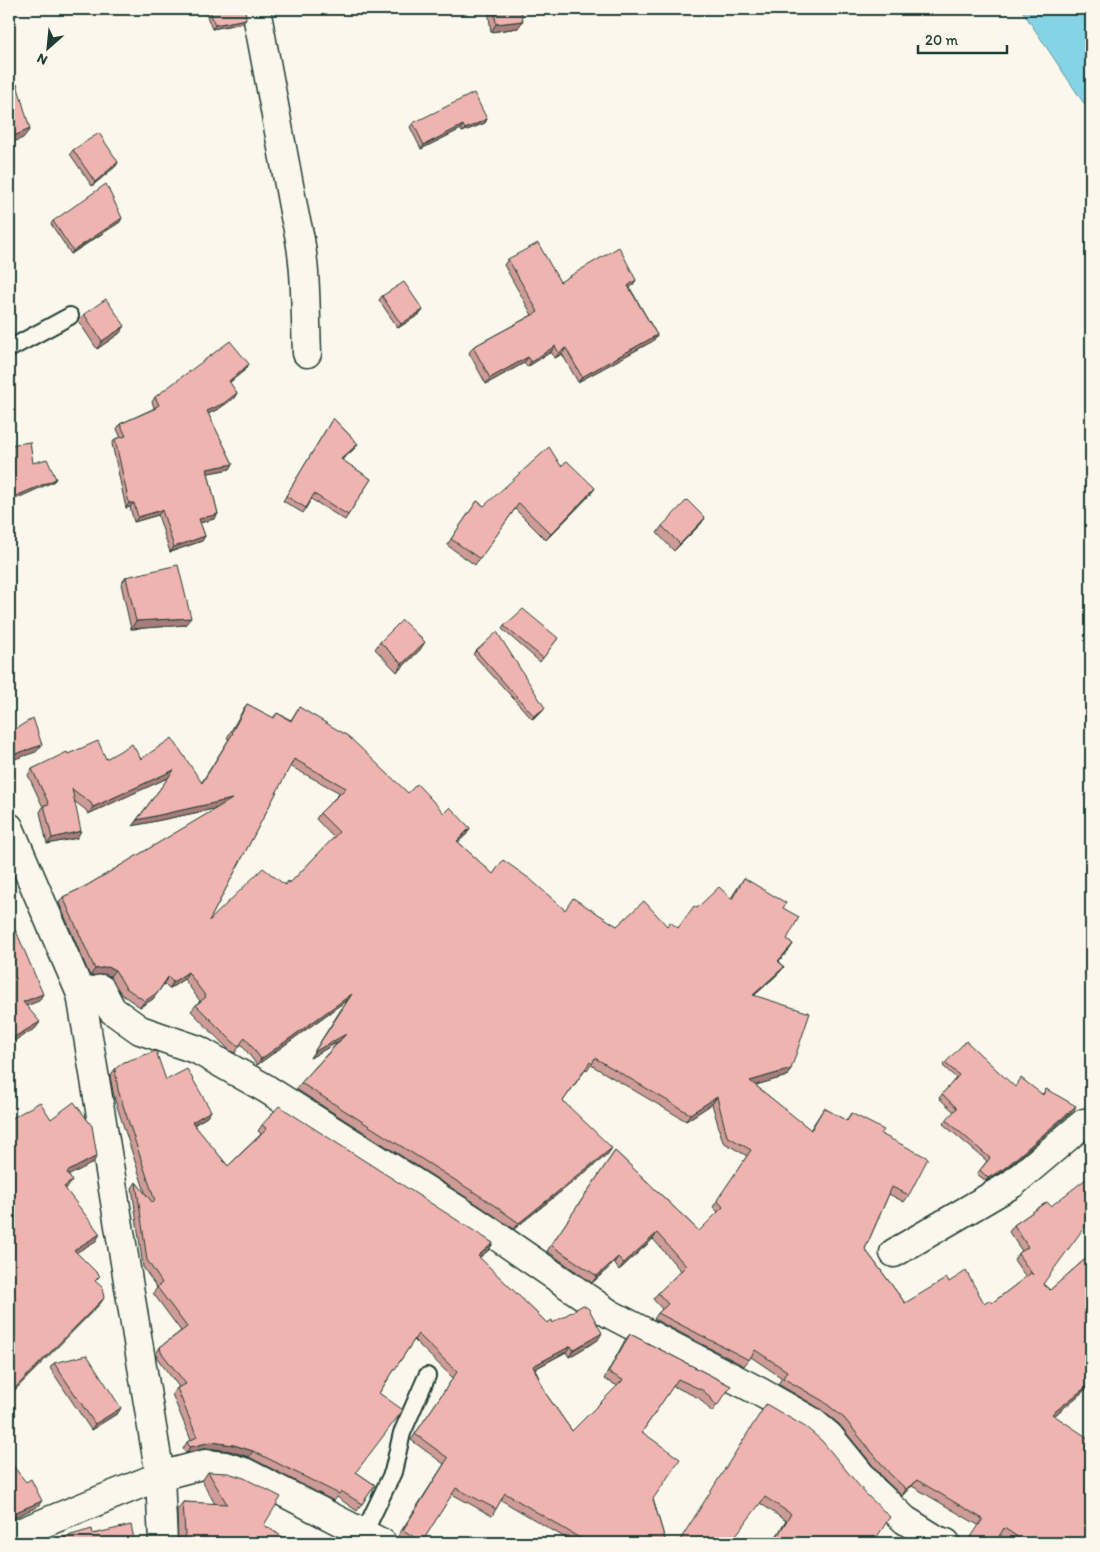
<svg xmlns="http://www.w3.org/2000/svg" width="1100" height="1552" viewBox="0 0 1100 1552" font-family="Itim,sans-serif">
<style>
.water{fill:#87d3e6;stroke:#5d979f}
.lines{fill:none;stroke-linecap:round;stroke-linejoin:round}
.lane-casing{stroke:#1f3d34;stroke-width:20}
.street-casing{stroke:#1f3d34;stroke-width:31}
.lane{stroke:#fbf7ec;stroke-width:16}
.street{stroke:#fbf7ec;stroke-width:28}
.wall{fill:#ce9b97;stroke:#1f3d34;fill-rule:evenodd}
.shaded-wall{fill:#a87e7b;stroke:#1f3d34}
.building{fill:#f0b4b0;stroke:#1f3d34;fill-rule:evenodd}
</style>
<rect width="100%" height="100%" fill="#fbf7ec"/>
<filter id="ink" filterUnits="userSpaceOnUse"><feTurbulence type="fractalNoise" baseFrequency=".02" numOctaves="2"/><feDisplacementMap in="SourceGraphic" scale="10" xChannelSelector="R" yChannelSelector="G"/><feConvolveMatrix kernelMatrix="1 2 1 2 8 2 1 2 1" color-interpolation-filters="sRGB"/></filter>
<g filter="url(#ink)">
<!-- water -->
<path class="water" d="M1021,9H1091V114Z"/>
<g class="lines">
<defs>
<path id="lane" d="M9,349L70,316
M364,1533L393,1472L402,1433L427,1376"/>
<path id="street" d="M256,9L295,217C307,260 305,308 307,353
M9,827L81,994L160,1476L163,1543
M81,994L101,989L112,1010L140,1030L198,1050L265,1088L472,1219L610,1314L760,1392L811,1421L829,1436L873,1490L905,1520L937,1540L946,1543
M894,1253L1012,1184L1084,1123H1091
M9,1537L160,1476L205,1464L225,1466L244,1472L382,1543"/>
</defs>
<!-- lane casing -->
<use href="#lane" class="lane-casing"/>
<!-- street casing -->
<use href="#street" class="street-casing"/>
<!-- lane -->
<use href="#lane" class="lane"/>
<!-- street -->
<use href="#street" class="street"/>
</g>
<!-- wall -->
<path class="wall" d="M204,9H245L243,23L212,29Z
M488,9H521L518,28L491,32Z
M487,119L485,123L462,132L461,129L421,149L410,127L413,123Z
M73,150L118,162L116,166L92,186L70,154Z
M53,221L120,222L71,254L51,224Z
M508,259L560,282L636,280L632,286L630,288L657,335L653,341L578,382L562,354L555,358L551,352L527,367L524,363L486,384L469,353L473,347L532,315L504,265Z
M382,296L423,310L420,314L398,328L379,300Z
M84,314L120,333L97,349L79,322Z
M246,369L229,383L237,393L234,398L220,408L208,414L233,464L230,469L208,473L218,514L214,519L200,523L205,536L202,541L170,552L158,515L134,522L130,507L126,508L112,444L115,439L121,438L117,429L120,424L153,409L154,407L152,402L155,397Z
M333,418L358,444L354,449L342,460L371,479L345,520L311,499L303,513L283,501Z
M561,466L595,488L590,495L546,540L515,509L475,565L447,545L477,501L484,506Z
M705,518L700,525L674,551L657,533L662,526Z
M126,577L185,625L131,629L121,584Z
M504,626L558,638L540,662L502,629Z
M380,642L420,650L397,672L375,649Z
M476,651L542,712L532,719L473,654Z
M247,704L273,718L277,713L291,720L299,707L408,793L444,813L470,828L466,835L458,842L493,874L564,910L617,926H667L678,928L697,908L731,898L744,878L783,908L787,939L793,944L789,950L779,961L784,967L779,973L755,995L791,1069L787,1076L755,1085L810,1130L824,1108L846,1121L851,1113L881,1134L909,1195L904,1202L889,1194L865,1249L905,1303L949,1282L984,1303H992L1026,1277L1014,1260L1018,1254L1022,1251L1009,1232L1014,1225L1047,1202L1043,1284L1050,1290L1091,1254V1385L1054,1416L1091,1543H1013L1000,1535L978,1525L912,1486L902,1496L884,1479L839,1424L819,1408L778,1384L782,1378L751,1357L744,1366L654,1319L658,1313L662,1309L653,1299L658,1293L681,1271L653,1239L619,1270L614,1263L592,1283L547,1251L615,1151L699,1231L718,1212L713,1207L747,1156L723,1142L712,1104L686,1121L591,1065L587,1070L586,1069L563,1101L608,1154L514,1229L480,1206L296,1089L301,1083L338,1042L310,1058L347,1000L257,1065L241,1044L235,1053L229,1050L191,1011L196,1005L200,1001L184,979L169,989L164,984L153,999L140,1007L121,994L110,976L104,974L90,976L59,903L63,897L86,886L218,808L132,826L169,777L88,814L86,810L74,801L77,838L47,844L40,812L43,807L28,775L32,769L68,754L106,759H141L202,782L229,739L227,738L243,710ZM290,766L340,793L320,813L316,819L334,838L290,883L285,885L209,921Z
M945,1063L1015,1087L1043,1094L1046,1089L1074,1110L1003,1171L986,1181L977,1174L987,1161L943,1124L954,1112L939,1098L956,1078L943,1066Z
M115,1069L166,1080L211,1111L207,1117L194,1125L228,1166L261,1134L258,1131L262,1125L493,1243L489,1250L479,1258L547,1323H553L598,1340L569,1357L566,1352L535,1369L546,1394L572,1431L618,1386L604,1379L625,1340L630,1334L731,1386L712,1412L699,1398L673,1386L642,1432L653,1499L666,1543H574L501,1500L492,1516L452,1494L421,1543H410L398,1536L444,1464L411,1440L453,1378L414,1340L379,1393L356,1472L375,1485L357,1511L337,1497L334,1501L249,1457L230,1451L207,1448L186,1453L183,1449L187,1442L191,1440L172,1394L177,1388L179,1387L157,1358L156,1354L160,1347L181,1331L153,1293L157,1288L143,1267L132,1188L136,1182L146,1195L114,1097L110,1076Z
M54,1363L118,1413L91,1430L50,1368Z
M762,1411L873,1543H772L786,1521L760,1503Z
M208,1472L264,1525L292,1543H178L177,1510L183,1502L215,1504L202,1481Z"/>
<!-- shaded-wall -->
<path class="shaded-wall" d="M246,19L243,23L212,29L215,25Z
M523,21L518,28L491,32L496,24Z
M487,119L485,123L462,132L465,129Z
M463,125L461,129L421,149L424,145Z
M30,129L23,138L9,144V138Z
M118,162L116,166L92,186L95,182Z
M122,218L120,222L71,254L73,251Z
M636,280L632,286L625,292L628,286Z
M423,310L420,314L398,328L401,324Z
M125,326L120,333L97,349L102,341Z
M657,335L653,341L578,382L582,377Z
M555,346L551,352L527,367L531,362Z
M566,348L562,354L555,358L559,353Z
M528,357L524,363L486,384L490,378Z
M249,364L246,369L225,386L229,381Z
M237,393L234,398L220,408L204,416L207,411Z
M358,444L354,449L337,464L341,459Z
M233,464L230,469L204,474L207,469Z
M56,479L53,482L9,502V499Z
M595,488L590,495L546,540L551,534Z
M129,503H134L130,507L126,508Z
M162,510L158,515L134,522L138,517Z
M218,514L214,519L196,524L199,519Z
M705,518L700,525L674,551L680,544Z
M205,536L202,541L170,552L174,547Z
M191,618L185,625L131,629L136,621Z
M425,642L420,650L397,672L402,664Z
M545,708L542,712L532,719L534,716Z
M42,745L36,752L9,761V756Z
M174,770L170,777L88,814L93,807Z
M232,799L228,806L132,826L137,820Z
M470,828L466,835L452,847L457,841Z
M81,831L77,838L47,844L52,838Z
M793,944L789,950L773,967L778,961Z
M108,967L115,970L110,976L104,974L90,976L95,969Z
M784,967L779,973L748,1001L753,995Z
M188,972L184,979L169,989L173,982Z
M168,977L153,999L140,1007L145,1001Z
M43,994L39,1001L19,1009L23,1002Z
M352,994L347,1000L257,1065L261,1059Z
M40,1022L36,1028L9,1044V1040Z
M346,1034L341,1040L310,1058L314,1052Z
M791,1069L787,1076L746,1088L750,1081Z
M717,1097L712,1104L686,1121L690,1114Z
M1076,1106L1074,1110L1003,1171L986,1181L988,1178Z
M211,1111L207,1117L187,1128L192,1122Z
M612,1148L608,1154L514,1229L519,1223Z
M97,1156L93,1163L62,1179L67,1172Z
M72,1181L68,1187L59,1193L64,1187Z
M657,1233L653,1239L619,1270L624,1263Z
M100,1234L96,1241L69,1257L74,1250Z
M493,1243L489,1250L473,1262L478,1256Z
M618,1257L614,1263L592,1283L597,1276Z
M104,1298L100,1304L9,1396V1394Z
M602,1333L598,1340L569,1357L573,1350Z
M571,1346L566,1352L529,1372L533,1366Z
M1091,1383V1385L1048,1421L1052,1414Z
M121,1408L118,1413L91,1430L95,1424Z
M211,1442L234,1445L253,1451L249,1457L230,1451L207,1448L186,1453L190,1447Z
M917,1480L912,1486L902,1496L906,1489Z
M42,1501L37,1507L9,1520V1515Z"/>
<!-- building -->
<path class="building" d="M209,9H245L246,19L215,25Z
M494,9H521L523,21L496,24Z
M17,84L30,129L9,138V86Z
M474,93L487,119L465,129L463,125L424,145L413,123Z
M99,133L118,162L95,182L73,150Z
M106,184L122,218L73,251L53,221Z
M538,243L560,282L619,247L636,280L628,286L657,335L582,377L566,348L559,353L555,346L531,362L528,357L490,378L473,347L538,312L508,259Z
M404,282L423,310L401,324L382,296Z
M106,299L125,326L102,341L84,314Z
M230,341L249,364L229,381L237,393L224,403L207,411L233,464L207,469L218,514L199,519L205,536L174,547L162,510L138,517L134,503H129L115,439L126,436L120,424L156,408L155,407L159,405L155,397Z
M333,418L358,444L341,459L371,479L348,515L314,494L306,508L286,496Z
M30,442L33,463L47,459L56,479L9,499V445Z
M549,447L561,466L567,461L595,488L551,534L519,503L480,559L451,539L477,501L484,506Z
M687,500L705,518L680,544L662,526Z
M178,565L191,618L136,621L126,577Z
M523,609L558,638L543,658L504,626Z
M402,620L425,642L402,664L380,642Z
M497,632L545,708L534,716L476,651Z
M247,704L274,718L277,713L291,721L299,707L348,736L408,793L417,784L444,813L450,807L470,828L457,841L493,874L503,860L530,879L565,910L573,898L617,926L644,901L667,926L670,922L678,928L694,906L697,908L719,887L732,899L744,878L786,903L783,908L799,917L787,939L793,944L778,961L784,967L753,995L810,1013L791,1069L750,1081L811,1130L824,1108L847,1121L851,1113L884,1130L881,1134L928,1158L909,1195L892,1187L865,1249L905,1303L947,1278L949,1282L966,1271L984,1303L989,1300L992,1303L1031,1273L1033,1275L1018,1254L1028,1247L1014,1225L1047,1202L1051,1206L1091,1175V1218L1043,1284L1050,1290L1091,1254V1383L1052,1414L1091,1440V1543H1027L1004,1528L995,1543H967L983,1519L917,1480L906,1489L889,1473L844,1418L823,1401L783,1378L787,1371L755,1350L749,1360L658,1313L668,1304L658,1293L686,1266L657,1233L624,1263L618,1257L597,1276L551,1245L615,1151L699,1231L723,1207L717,1200L751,1150L727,1136L717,1097L690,1114L595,1058L592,1064L590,1062L563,1101L612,1148L519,1223L485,1199L301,1083L346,1034L314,1052L352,994L261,1059L245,1037L239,1046L234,1043L196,1005L206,997L188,972L173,982L168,977L158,992L145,1001L126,988L115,970L108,967L95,969L63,897L86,886L232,799L137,820L174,770L93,807L91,803L72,789L81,831L52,838L44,805L49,804L32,769L67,752L68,754L98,741L106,759L132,744L141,759L172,738L202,783L233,733L232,732ZM294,759L346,788L320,813L339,832L290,883L288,881L285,885L263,868L209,921Z
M33,718L42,745L9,756V733Z
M9,916L14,932L16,931L43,994L23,1002L40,1022L9,1040Z
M966,1041L1015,1087L1021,1078L1043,1095L1046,1089L1076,1106L1006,1167L988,1178L980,1170L990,1158L946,1120L957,1108L942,1094L959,1075L945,1063Z
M156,1051L166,1080L187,1069L211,1111L192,1122L228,1166L267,1129L262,1125L279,1106L493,1243L478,1256L547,1323L552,1320L553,1323L583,1305L589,1309L602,1333L573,1350L571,1346L533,1366L546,1394L572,1431L623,1380L608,1372L630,1334L731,1386L717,1406L704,1391L678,1379L642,1432L680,1459L653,1499L666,1543H581L583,1540L505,1493L496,1509L456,1488L422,1542L403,1530L448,1458L415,1434L457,1372L418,1334L379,1393L403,1410L356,1472L375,1485L362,1504L341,1491L339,1494L253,1451L234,1445L211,1442L190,1447L187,1442L197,1437L177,1388L186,1384L161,1352L160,1347L187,1327L157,1287L162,1283L147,1260L136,1182L152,1202L155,1201L118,1090L115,1069L124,1062Z
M40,1102L51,1119L74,1102L92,1126L97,1156L67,1172L72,1181L64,1187L100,1234L74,1250L100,1276L95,1281L102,1287L104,1298L9,1394V1120Z
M87,1355L121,1408L95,1424L54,1363Z
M766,1404L807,1428L822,1441L865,1493L890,1517L873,1543H773L791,1514L765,1497L730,1543H678Z
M9,1461L26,1482L31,1479L42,1501L9,1515Z
M208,1472L228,1473L244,1478L281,1497L264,1525L292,1543H181L183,1542L185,1534L183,1502L227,1504Z
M131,1525L135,1543H43L92,1529L93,1534Z
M311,1539L318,1543H308Z"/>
</g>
<!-- margin -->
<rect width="1100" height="1552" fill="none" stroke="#fbf7ec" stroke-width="30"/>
<rect x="15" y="15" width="1070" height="1522" fill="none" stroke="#1f3d34" stroke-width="2" filter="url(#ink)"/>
<!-- north arrow -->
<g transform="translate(48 48) rotate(207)" stroke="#fbf7ec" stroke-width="4" paint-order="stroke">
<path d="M0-4L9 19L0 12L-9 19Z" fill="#1f3d34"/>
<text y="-8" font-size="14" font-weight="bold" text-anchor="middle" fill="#1f3d34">N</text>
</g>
<!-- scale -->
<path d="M918 45v8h89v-8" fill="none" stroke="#1f3d34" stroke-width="2.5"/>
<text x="925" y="45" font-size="15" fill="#1f3d34" stroke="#fbf7ec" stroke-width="4" paint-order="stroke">20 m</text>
</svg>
